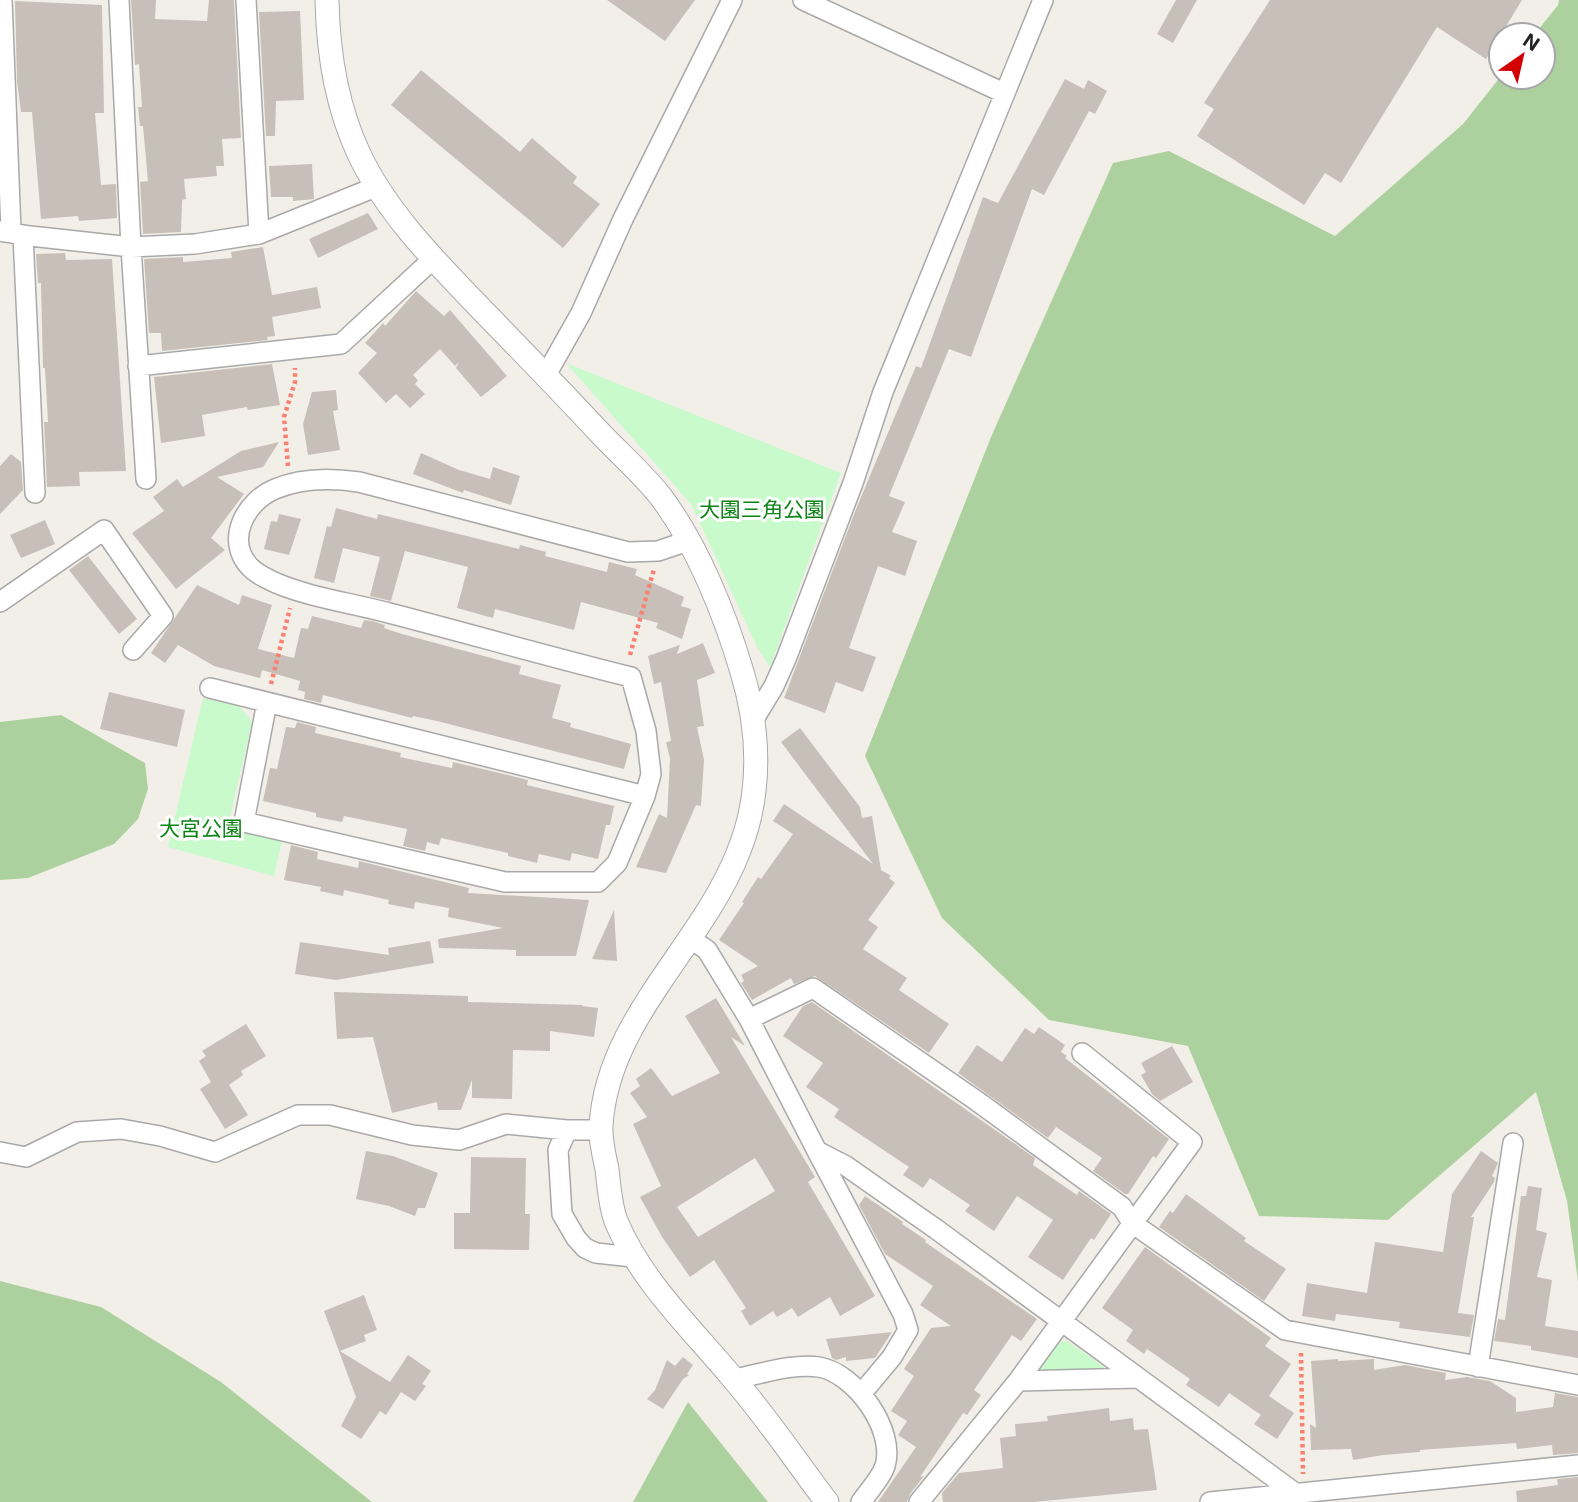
<svg xmlns="http://www.w3.org/2000/svg" width="1578" height="1502" viewBox="0 0 1578 1502" font-family="Inter,'Noto Sans JP',sans-serif">
<style>
.forest{fill:#add19e}
.park{fill:#c8facc}
.building{fill:#c7bfb8;fill-rule:evenodd}
.lines{fill:none;stroke-linecap:round;stroke-linejoin:round}
.minor-casing{stroke:#a9a9a9;stroke-width:22}
.tertiary-casing{stroke:#a9a9a9;stroke-width:25}
.path{stroke:#fa8072;stroke-width:4.5;stroke-dasharray:3.5 3.5;stroke-linecap:butt}
.minor{stroke:#fff;stroke-width:19}
.tertiary{stroke:#fff;stroke-width:23}
.labels{text-anchor:middle;dominant-baseline:central;stroke-width:6;stroke-linejoin:round;paint-order:stroke}
.park-label{font-size:21px;fill:#0c8416;stroke:#fff}
</style>
<rect width="100%" height="100%" fill="#f2efe9"/>
<!-- forest -->
<path class="forest" d="M1559,0H1578V1281L1567,1201L1536,1092L1388,1220L1259,1216L1188,1046L1049,1020L942,918L865,756L991,437L1113,163L1169,151L1335,236L1463,124L1501,76L1543,77V35H1534L1558,5Z
M61,715L145,763L148,789L138,819L114,844L28,878L0,880V722Z
M0,1281L101,1307L221,1382L372,1502H0Z
M688,1402L768,1502H633Z"/>
<!-- park -->
<path class="park" d="M566,363L841,473L770,667L757,647L691,504Z
M203,698L239,706L252,722L229,822L282,841L274,876L168,847Z
M1067,1341L1107,1369L1032,1376L1057,1342Z"/>
<!-- building -->
<path class="building" d="M131,0H156L155,19L207,21L209,0H234L241,138L222,139L224,166H216L217,176L184,179L186,199L182,200L181,232L143,234L140,182L148,181L143,126H140L138,107H142L139,64L135,65Z
M607,0H695L665,41Z
M1176,0H1197L1173,43L1157,34Z
M1270,0H1522L1486,59L1437,27L1341,183L1325,173L1304,205L1197,136L1214,109L1204,103Z
M15,1L102,5L104,113H95L101,185L116,184L117,218L79,221L78,216L41,219L32,112H21L17,81Z
M300,11L304,100L276,101L275,136H266L259,12Z
M421,70L520,152L532,138L577,177L573,183L600,204L563,248L391,105Z
M1065,79L1084,89L1088,80L1107,91L1095,114L1089,111L1044,195L1032,189L971,357L949,349L889,496L905,502L892,532L917,541L905,576L878,566L849,648L876,657L863,692L836,682L825,713L784,698L856,509L916,366L921,368L983,197L998,203Z
M312,164L314,199L293,201V197H271L269,166Z
M368,213L378,229L318,258L309,239Z
M263,247L272,295L317,287L321,308L272,317L275,336L267,337L268,340L162,351L161,333H149L144,259L183,257V262L232,258L231,252Z
M65,253L66,260L112,259L126,471L79,472L80,486L47,487L44,422H48L45,368H43L41,283H38L36,254Z
M416,291L444,316L450,310L507,376L481,397L456,368L459,362L455,366L440,349L413,375L418,380L415,384L425,394L410,408L396,394L386,403L358,373L377,353L365,343L383,323L385,326Z
M272,364L280,405L248,410L247,407L202,415L205,436L161,443L154,377Z
M336,390L338,410L333,411L340,450L308,455L303,424L312,392Z
M279,442L263,467L217,477L244,494L211,538L225,550L176,589L132,533L164,511L153,497L177,479L183,487L241,451Z
M421,453L459,470L490,479L493,467L520,476L511,505L464,490L463,493L413,474Z
M11,454L21,462L23,490L0,514V466Z
M336,508L377,519L378,514L519,549L520,545L546,552L545,556L607,572L609,562L637,569L635,575L684,597L681,606L691,609L682,639L656,628L658,623L581,602L574,630L495,609L493,618L457,608L468,567L405,551L391,601L370,596L380,557L343,548L334,583L314,578L327,526L331,527Z
M279,514L301,519L289,555L264,549L271,521L277,522Z
M45,520L55,544L21,558L10,535Z
M88,556L137,619L119,634L69,570Z
M197,585L239,605L242,595L272,605L258,649L294,658L301,628L308,629L312,616L361,628L364,620L372,621L385,625L384,628L402,634L521,666L519,674L561,685L552,718L571,723L570,727L631,744L624,769L437,721L413,716L412,718L323,695L321,703L304,699L305,692L298,690L300,681L262,670L260,678L214,666L178,645L165,663L151,653Z
M703,643L715,673L697,680L704,726L697,727L704,760L701,806L696,805L666,873L636,867L659,814L667,818L670,759L666,742L671,741L661,682L654,684L648,656L680,645L677,654Z
M109,692L185,710L177,747L100,729Z
M297,722L316,727L315,733L401,753L400,757L452,768L453,762L508,775L528,780L527,785L614,806L610,825H606L598,859L572,853L570,861L539,854L537,863L508,856V853L441,838L439,845L427,842L425,851L403,846L407,829L344,816L342,822L316,817V813L263,801L270,768L277,769L286,727L295,728Z
M800,728L860,807L862,818L872,816L881,870L891,876L889,878L895,883L868,920L878,927L863,949L907,978L899,990L949,1024L929,1053L815,976L794,984L791,978L752,1000L741,983L744,981L741,975L758,966L719,940L744,903L742,902L758,877L761,879L793,834L773,821L784,804L873,864L781,742Z
M291,845L318,852L317,859L358,868L359,861L469,888L468,893L589,900L576,956H516V950L439,948L438,939L503,928L448,917L449,908L415,902L414,909L388,904L389,900L344,890L343,896L320,891L321,887L284,880Z
M614,910L617,961L592,959Z
M430,941L434,963L336,980L295,974L300,942L389,955L388,948Z
M334,992L468,996V1002L583,1005L582,1006L598,1008L594,1037L550,1031V1051L513,1050L512,1099L472,1098V1080L461,1110H438L437,1102L392,1113L373,1037L337,1039Z
M716,998L745,1046L731,1037L815,1177L808,1182L875,1296L840,1316L830,1297L798,1317L792,1308L777,1317L773,1311L750,1326L741,1311L746,1308L714,1260L690,1277L662,1237L640,1197L661,1186L633,1124L647,1117L630,1093L640,1086L636,1079L651,1068L672,1096L720,1073L685,1016ZM755,1158L775,1191L698,1237L677,1207Z
M812,1002L1035,1158L1033,1165L1077,1195L1079,1191L1111,1214L1094,1240L1091,1238L1063,1280L1028,1257L1053,1220L1017,1196L994,1231L965,1211L970,1205L930,1178L923,1188L903,1175L909,1167L834,1117L839,1109L806,1087L823,1063L783,1036L803,1006Z
M246,1024L266,1056L241,1071L243,1075L229,1085L248,1115L225,1129L200,1089L211,1082L199,1061L206,1056L202,1051Z
M1039,1027L1065,1045L1061,1052L1067,1056L1065,1058L1169,1139L1156,1158L1153,1156L1128,1194H1125L1093,1171L1102,1158L1056,1127L1048,1138L958,1073L977,1045L1002,1062L1025,1028L1034,1034Z
M1172,1046L1193,1082L1160,1101L1152,1094L1141,1075L1146,1072L1141,1063Z
M366,1151L393,1156L438,1173L425,1208H418L415,1216L389,1206L356,1199Z
M1481,1151L1498,1163L1492,1176L1495,1178L1494,1182L1471,1217H1474L1458,1313L1474,1315L1470,1337L1399,1328L1400,1322L1336,1314L1335,1321L1302,1316L1307,1283L1367,1293L1375,1242L1443,1252L1452,1194Z
M471,1157L526,1158L525,1214H530L529,1250L454,1249V1213H470Z
M1528,1186L1542,1188L1536,1230L1547,1233L1537,1277L1552,1280L1545,1326L1578,1331V1358L1531,1350V1346L1494,1341L1498,1319L1505,1320L1521,1196H1526Z
M1186,1194L1246,1238L1244,1241L1286,1269L1264,1301L1159,1227L1170,1211L1173,1213Z
M865,1196L903,1222L902,1224L926,1240L925,1242L1037,1319L1021,1341L1012,1335L974,1390L981,1395L967,1415L963,1413L920,1477L924,1476L910,1494L907,1502H878L916,1447L898,1435L907,1421L891,1411L914,1376L904,1369L931,1328L951,1326L920,1305L933,1286L885,1254L859,1205Z
M1145,1247L1271,1338L1265,1346L1291,1364L1269,1396L1294,1413L1277,1439L1254,1424L1261,1415L1229,1393L1219,1407L1186,1385L1190,1379L1147,1349L1144,1354L1126,1341L1133,1330L1102,1308Z
M364,1295L377,1330L364,1335L366,1341L340,1351L390,1382L408,1355L431,1371L422,1384L426,1386L415,1401L401,1392L386,1415L380,1411L361,1439L341,1426L356,1397L324,1311Z
M892,1332L875,1358L846,1361V1357L836,1360L832,1358L826,1339Z
M683,1357L693,1365L687,1374L689,1375L683,1379L663,1409L647,1399L655,1390L667,1360L675,1366Z
M1338,1359V1361L1374,1359V1370L1405,1365L1446,1373L1445,1380L1467,1377L1490,1381L1516,1398V1412L1553,1407L1555,1393L1578,1397V1453L1553,1455L1552,1445L1517,1449L1516,1443L1420,1450V1452L1383,1455L1353,1460L1351,1449L1311,1450L1310,1424L1316,1428L1311,1361Z
M1109,1408L1110,1421L1133,1418L1134,1430L1148,1429L1157,1490L1034,1502H943L942,1493L959,1473L1003,1468L1000,1438L1016,1436L1015,1424L1048,1421L1047,1416Z
M1578,1477V1502H1517L1516,1491L1558,1485L1557,1479Z"/>
<g class="lines">
<defs>
<path id="minor" d="M2,0L11,231
M119,0L131,247L146,479
M246,0L259,234
M803,0L1004,93
M0,231L30,236L131,247L195,244L259,234L378,186
M23,235L35,493
M138,366L341,344L434,258
M546,375L581,313L623,219L732,0
M0,602L104,530L163,616L133,650
M210,688L645,796L651,774L646,731L631,677C550,657 470,634 389,613C352,603 312,598 276,583C266,578 256,574 249,566C225,539 246,501 275,489C301,478 332,478 359,482L628,552L658,551L688,541
M267,702L244,822L505,882H598L617,863L645,796
M754,719L774,686L786,659L853,483L883,392L1043,0
M691,939L707,950L749,1019L817,1151L846,1166L936,1229L1295,1493L1296,1502
M749,1019L813,988L977,1101L1122,1207L1132,1223L1285,1330L1578,1385
M567,1130L558,1150L562,1214L576,1238L585,1248L596,1253L633,1257
M817,1151L903,1314L908,1330L892,1357L862,1393
M0,1152L26,1157L77,1132L121,1129L160,1136L215,1152L298,1115H330L412,1135L459,1140L506,1124L567,1130H601
M1478,1367L1513,1143
M734,1379C761,1374 793,1363 819,1367C855,1373 896,1430 885,1466C881,1478 868,1492 861,1502
M1018,1381L1137,1378
M919,1502L1018,1381L1192,1142L1082,1053
M1210,1502L1578,1465"/>
<path id="tertiary" d="M327,0C328,53 336,105 359,154C387,214 439,265 484,312C523,352 562,392 600,433C620,454 643,474 661,497C697,545 725,614 742,672C760,731 762,795 738,853C701,947 607,1020 601,1126C600,1140 604,1155 607,1169C609,1186 610,1205 616,1221C641,1281 690,1327 731,1376C766,1416 795,1460 827,1502"/>
</defs>
<!-- minor casing -->
<use href="#minor" class="minor-casing"/>
<!-- tertiary casing -->
<use href="#tertiary" class="tertiary-casing"/>
<!-- path -->
<path class="path" d="M288,466L284,417L295,382V368
M630,655L654,569
M271,684L290,608
M1301,1353L1303,1474"/>
<!-- minor -->
<use href="#minor" class="minor"/>
<!-- tertiary -->
<use href="#tertiary" class="tertiary"/>
</g>
<g class="labels">
<!-- park labels -->
<g class="park-label">
<text x="762" y="509">大園三角公園</text>
<text x="201" y="828">大宮公園</text>
</g>
</g>
<!-- north arrow -->
<g transform="translate(1522 56) rotate(34)"><circle r="33" fill="#ffffff" stroke="#a7a7a7" stroke-width="2"/>
<path d="M0-5L12 26L0 18L-12 26Z" fill="#d40000"/>
<text y="-10" font-size="19" font-weight="bold" text-anchor="middle" fill="#222222">N</text>
</g>
</svg>
